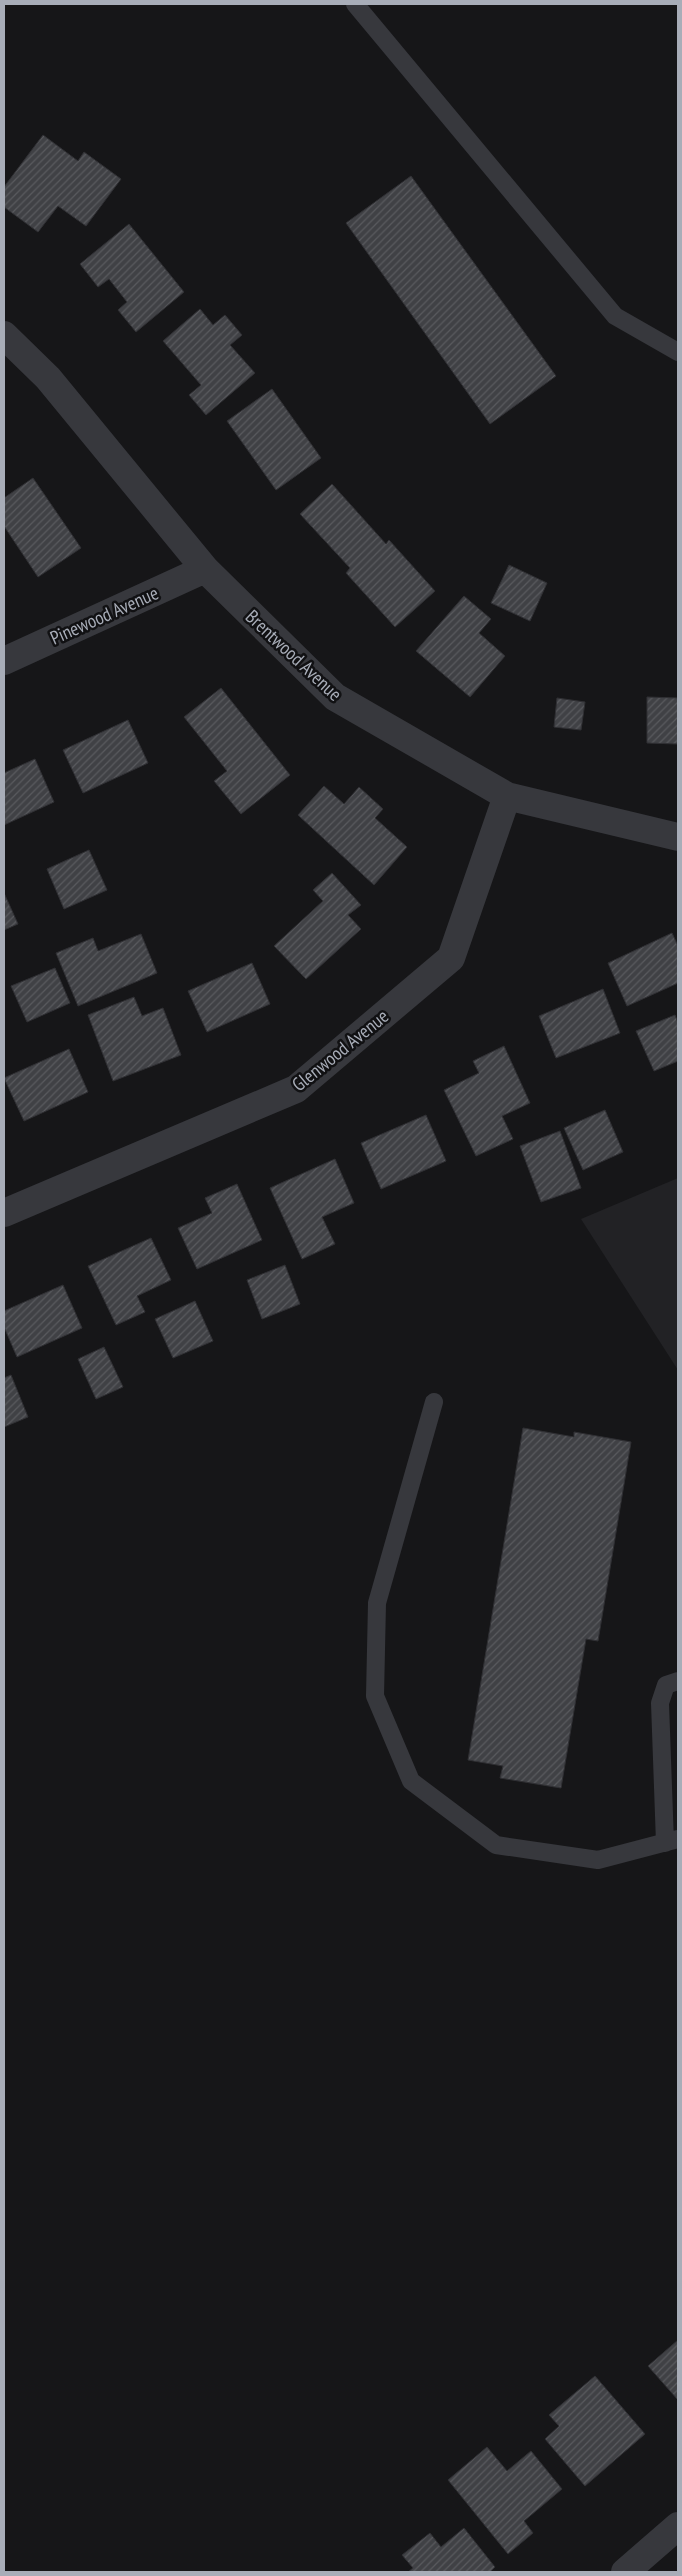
<svg xmlns="http://www.w3.org/2000/svg" width="682" height="2576" viewBox="0 0 682 2576" font-family="'PT Sans Narrow',sans-serif">
<style>
.built{fill:#222225}
.building{fill:url(#building-hatch);stroke:#303034}
.lines{fill:none;stroke-linecap:round;stroke-linejoin:round}
.lane{stroke:#37383d;stroke-width:18}
.street{stroke:#37383d;stroke-width:28}
.labels{text-anchor:middle;dominant-baseline:central;stroke-width:5;stroke-linejoin:round;paint-order:stroke}
.street-label{font-size:19px;fill:#a8adb8;stroke:#111113}
</style>
<defs>
<pattern id="building-hatch" width="6" height="6" patternUnits="userSpaceOnUse" patternTransform="scale(1.25)"><rect width="6" height="6" fill="#404145"/><path d="M-1 1l2-2M0 6l6-6M5 7l2-2" fill="none" stroke="#595a5e"/></pattern>
</defs>
<rect width="100%" height="100%" fill="#161618"/>
<!-- built -->
<path class="built" d="M678,1178V1370L581,1219Z"/>
<!-- building -->
<path class="building" d="M43,135L78,161L84,152L121,179L86,226L58,206L38,232L4,207V187Z
M411,176L556,376L490,424L346,223Z
M129,224L184,292L136,332L118,310L127,302L109,279L98,287L80,264Z
M200,309L213,325L225,315L242,335L230,345L255,373L206,415L189,395L201,385L163,341Z
M272,389L321,458L276,490L227,421Z
M33,478L81,548L38,577L4,526V498Z
M332,484L386,544L389,540L435,591L395,627L346,573L350,568L300,514Z
M509,565L547,583L530,621L491,603Z
M464,596L491,619L479,633L505,656L470,697L416,651Z
M221,688L290,775L241,814L214,781L227,771L184,717Z
M647,697L678,698V744L647,743Z
M557,698L585,702L581,730L554,727Z
M128,720L148,763L83,793L63,750Z
M35,759L54,802L4,825V773Z
M324,786L344,804L359,787L383,809L375,818L407,847L374,885L298,815Z
M89,850L107,890L64,909L47,869Z
M332,873L361,905L348,915L361,929L306,979L274,946L323,901L313,890Z
M4,893L18,924L4,930Z
M672,933L678,946V983L627,1006L608,963Z
M141,934L157,973L78,1006L56,953L93,938L98,951Z
M252,963L270,1004L207,1032L188,991Z
M55,968L70,1003L27,1022L11,986Z
M603,989L620,1033L556,1058L539,1016Z
M134,997L142,1016L163,1008L181,1055L113,1081L88,1015Z
M675,1015L678,1023V1061L654,1071L636,1031Z
M504,1046L530,1103L502,1116L513,1139L476,1156L444,1090L479,1073L473,1061Z
M69,1049L88,1092L24,1121L4,1078Z
M605,1110L623,1152L583,1170L564,1128Z
M426,1115L446,1161L381,1189L361,1143Z
M560,1131L581,1188L541,1202L520,1146Z
M335,1159L354,1203L322,1217L335,1244L302,1259L270,1188Z
M237,1184L262,1240L197,1269L178,1228L212,1213L205,1198Z
M151,1238L171,1280L137,1296L145,1312L116,1325L88,1266Z
M285,1265L300,1304L262,1319L247,1280Z
M63,1285L82,1328L17,1357L4,1327V1311Z
M195,1301L213,1341L173,1358L155,1319Z
M104,1347L123,1387L96,1399L78,1359Z
M11,1375L28,1417L4,1427V1378Z
M523,1428L574,1437V1432L631,1442L598,1641L586,1639L561,1788L500,1778L503,1766L468,1760Z
M678,2340V2400L648,2366Z
M595,2376L645,2434L585,2486L545,2439L559,2426L549,2415Z
M487,2447L507,2471L531,2451L562,2489L524,2521L533,2533L508,2554L448,2480Z
M464,2528L495,2567L490,2572H408L413,2568L402,2555L430,2533L441,2547Z"/>
<g class="lines">
<!-- lane -->
<path class="lane" d="M355,4L615,316L678,352
M434,1402L377,1603L375,1696L411,1781L496,1845L598,1860L678,1839
M665,1843L660,1703L666,1685L678,1681"/>
<!-- street -->
<path class="street" d="M4,335L48,378L205,569L335,697L507,796L678,837
M4,661L205,569
M4,1213L296,1089L451,958L507,796
M625,2572L678,2526"/>
</g>
<g class="labels">
<!-- street labels -->
<g class="street-label">
<text transform="translate(104 615) rotate(-24)">Pinewood Avenue</text>
<text transform="translate(294 655) rotate(43)">Brentwood Avenue</text>
<text transform="translate(340 1050) rotate(-39)">Glenwood Avenue</text>
</g>
</g>
<!-- border -->
<rect width="682" height="2576" fill="none" stroke="#a8adb8" stroke-width="10"/>
</svg>
